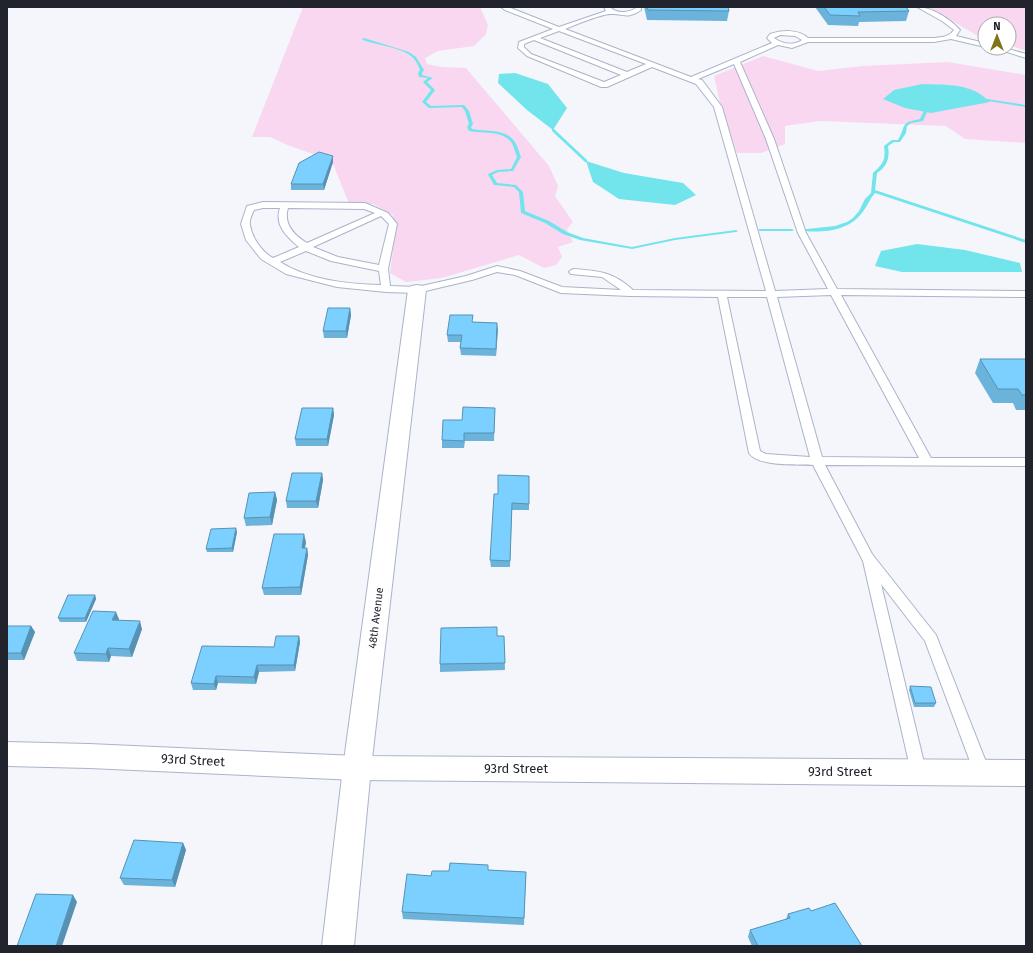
<svg xmlns="http://www.w3.org/2000/svg" width="1033" height="953" viewBox="0 0 1033 953" font-family="'Fira Sans',sans-serif">
<style>
.green{fill:#f9d7f1}
.water{fill:#71e4ec}
.lines{fill:none;stroke-linecap:round;stroke-linejoin:round}
.stream{fill:#71e4ec;fill-rule:evenodd}
.service-casing{stroke:#aab3ca;stroke-width:2}
.minor-casing{stroke:#aab3ca;stroke-width:2}
.tertiary-casing{stroke:#aab3ca;stroke-width:2}
.service{fill:#fff;fill-rule:evenodd}
.minor{fill:#fff;fill-rule:evenodd}
.tertiary{fill:#fff;fill-rule:evenodd}
.wall{fill:#6bb3db}
.shaded-wall{fill:#5792b2}
.building{fill:#7cd0ff;stroke:#5792b2}
.labels{text-anchor:middle;dominant-baseline:central;stroke-width:3;stroke-linejoin:round;paint-order:stroke}
.street-label{font-size:11px;fill:#21242d;stroke:#fff}
.near-street-label{font-size:13px;fill:#21242d;stroke:#fff}
</style>
<rect width="100%" height="100%" fill="#f4f6fb"/>
<!-- green -->
<path class="green" d="M303,7H480L488,25L486,34L474,46L438,51L425,58L427,64L442,67L466,68L549,166L558,186L555,196L573,222L567,229L573,242L558,247L562,257L556,265L544,268L519,255L442,278L406,282L390,273L394,241L393,215L373,204H349L334,166L327,159L290,146L270,137H252Z
M928,7H1026V51L1009,45V24H985V40Z
M763,56L818,71L863,66L948,62L1026,75V143L965,139L946,126L820,121L785,126V144L761,153H737L720,103L714,76Z"/>
<!-- water -->
<path class="water" d="M515,73L548,84L567,108L553,130L527,110L498,83L499,74Z
M922,84C948,85 971,83 990,102L931,113L905,108L883,99L894,90Z
M586,161L624,173L683,183L696,195L675,205L619,199L593,182Z
M917,244L965,250L1020,263L1022,272H902L875,266L881,251Z"/>
<g class="lines">
<!-- stream -->
<path class="stream" d="M364,38L409,52L416,57L424,70L422,73V75L433,78L427,82L435,90L426,102L431,106L464,105L469,111L473,124L471,127L472,129C487,132 505,128 515,142C518,147 519,152 521,157L513,171L498,172L492,175L497,183L516,185L523,192L525,211L549,221L567,232L583,238L632,247L675,238L736,230L738,231L736,232L675,240L632,249L580,240L563,234L545,223L521,213L519,192L514,187L494,185L488,174L497,170L511,169L517,157C515,152 514,146 511,142C502,130 482,134 469,131L467,127L469,124L465,111L462,107L429,108L422,102L431,90L423,82L428,78L419,77L418,73L420,70C418,66 417,62 414,59C406,48 376,45 363,40L362,39Z
M987,99L1026,105V107L988,101H987Z
M924,111L927,112L923,121L911,123L907,126L906,133L900,142H894L888,146C890,158 887,167 877,173L875,190L1026,240V243L875,193C869,200 867,207 861,214C849,230 824,233 805,231V229H807L835,226L847,222L853,218L859,211L865,199L871,193L873,173C883,164 886,160 884,146L892,140H898C907,125 899,123 920,119Z
M552,129H554L587,160V162H585L552,131Z
M759,229H792L794,230L792,231H759Z"/>
<defs>
<path id="service" d="M501,7H508L559,27L606,11L604,7H610C616,14 628,13 636,8L635,7H641V10C627,20 623,13 611,14C601,14 575,25 565,29L691,77L772,43L767,38L770,34C782,30 798,29 808,38H934C942,37 949,37 954,30L942,21L917,7C932,7 950,19 960,30L956,36L985,43V47L951,39L934,42H808L792,48L778,45L740,62L774,139L806,233L837,289L1026,291V297L841,295L931,458H1026V466L825,465L872,554L936,635L990,772L988,777L982,779L976,777L974,772L925,641L881,584L926,771L924,776L918,778L912,776L863,561L813,465C798,464 758,467 749,453L718,297L630,296L561,293L515,275L497,272L472,280L417,293L386,292L337,287L286,274L261,259L246,240L241,224L247,206L263,202L365,203L388,213L397,224L388,269L390,286L417,287L466,276L497,266L520,271L562,287L621,290L602,277L571,274L569,272L571,270L574,269C600,271 613,272 633,290L766,291L714,107L696,84L652,67L607,87H601L527,56L518,48L519,42L553,29L505,10ZM559,31L646,64L627,72L540,38ZM780,35L795,36L802,40C793,46 782,44 774,38ZM534,40L621,75L604,82L531,54L524,47V44ZM734,64L766,139L798,233L828,289L775,291L722,107L702,80L698,79ZM263,208H280C274,225 287,237 299,247L273,258C262,252 252,238 250,225C249,221 252,214 254,210ZM288,208L364,209L375,213L307,243C294,235 283,224 288,208ZM381,216L389,224L379,265L338,257L313,247ZM306,251L331,261L379,271L381,285C347,284 309,280 280,262ZM831,295L919,458L822,457L777,297ZM727,297H767L810,457L766,454L760,451Z
M994,48H1005L1026,54V58Z"/>
<path id="minor" d="M417,285L423,286L426,290L371,768L354,946H322L343,768L408,290L411,286Z"/>
<path id="tertiary" d="M7,742L89,744L357,756L1026,760V786L357,780L89,768L7,766Z"/>
</defs>
<!-- service casing -->
<use href="#service" class="service-casing"/>
<!-- minor casing -->
<use href="#minor" class="minor-casing"/>
<!-- tertiary casing -->
<use href="#tertiary" class="tertiary-casing"/>
<!-- service -->
<use href="#service" class="service"/>
<!-- minor -->
<use href="#minor" class="minor"/>
<!-- tertiary -->
<use href="#tertiary" class="tertiary"/>
</g>
<!-- wall -->
<path class="wall" d="M644,7H728L729,11L727,21L647,20Z
M815,7H906L909,11L906,21L859,22L858,26L828,25Z
M333,156V162L324,190H291V184Z
M350,308L351,315L347,338H324L323,331Z
M473,322L497,323L496,356L461,355L460,348L461,342H448L447,335Z
M980,359H1026V410H1016L1013,403H993L975,373Z
M333,408L334,415L328,446H296L295,439Z
M495,408L494,441H465L464,448H442V440L462,420Z
M322,473L323,480L318,508H287L286,501Z
M529,476V510H512L510,567H491L490,560L498,494Z
M275,492L277,500L272,525L246,526L244,518Z
M237,532L233,552H207L206,549Z
M306,542L305,548H307L308,555L301,595H264L262,588Z
M95,595L96,599L86,622H60L58,618Z
M119,619L118,621L142,629L132,657L111,656L109,662L77,661L74,653Z
M7,626H31L35,632L24,660H7Z
M299,636L300,642L295,671L259,672L256,684L218,683L216,690H193L191,683Z
M504,636L505,670L440,672V664Z
M910,686L936,703L934,707H914L909,690Z
M183,843L186,850L175,887L124,885L120,878Z
M488,870L526,872L524,925L403,919L402,912L431,876L449,871Z
M811,911L862,946H752L748,937L750,930L786,919L788,914Z"/>
<!-- shaded-wall -->
<path class="shaded-wall" d="M333,156V162L324,190L323,184Z
M350,308L351,315L347,338L346,331Z
M497,323L498,330L496,356V349Z
M333,408L334,415L328,446L327,439Z
M322,473L323,480L318,508L316,501Z
M275,492L277,500L272,525L270,517Z
M236,528L237,532L233,552L232,548Z
M304,534L306,542L303,555L302,548Z
M307,548L308,555L301,595L300,587Z
M95,595L96,599L86,622L85,618Z
M116,612L119,619L115,628L112,620Z
M140,621L142,629L132,657L129,649Z
M31,626L35,632L24,660L21,653Z
M299,636L300,642L295,671L294,665Z
M108,648L111,656L109,662L106,654Z
M257,665L259,672L256,684L254,677Z
M216,676L218,683L216,690L214,684Z
M183,843L186,850L175,887L172,880Z
M73,895L77,902L62,946H56Z"/>
<!-- building -->
<path class="building" d="M647,7H728L729,11L648,10Z
M824,7H906L909,11L858,12L860,16L830,15Z
M319,152L333,156L323,184H291L299,163Z
M328,308H350L346,331H323Z
M450,315H473L472,322L497,323L496,349L460,348L462,335H447Z
M980,359H1026V395H1022L1018,389H998Z
M463,407L495,408L494,433H464V441L442,440L443,420H462Z
M302,408H333L327,439H295Z
M292,473H322L316,501H286Z
M498,475L529,476V504L512,503L510,561L490,560L494,494H498Z
M275,492L270,517L244,518L249,493Z
M236,528L232,548L206,549L211,529Z
M274,534H304L302,548H307L300,587L262,588Z
M68,595H95L85,618H58Z
M93,611L116,612L112,620L140,621L129,649L108,648L106,654L74,653Z
M7,626H31L21,653H7Z
M497,627V636H504L505,663L440,664L441,628Z
M276,636H299L294,665H257L254,677L216,676L214,684L191,683L202,646L274,647Z
M910,686L931,687L936,703H915Z
M134,840L183,843L172,880L120,878Z
M450,863L488,865V870L526,872L524,918L402,912L407,874L431,876L432,871H449Z
M36,894L73,895L56,946H17Z
M835,903L862,946H758L750,930L790,918L788,914L809,908L811,911Z"/>
<g class="labels">
<!-- street labels -->
<g class="street-label">
<text transform="translate(376 618) rotate(-83)">48th Avenue</text>
</g>
<!-- near-street labels -->
<g class="near-street-label">
<text transform="translate(193 760) rotate(3)">93rd Street</text>
<text x="516" y="768">93rd Street</text>
<text x="840" y="771">93rd Street</text>
</g>
</g>
<!-- border -->
<rect width="1033" height="953" fill="none" stroke="#21242d" stroke-width="16"/>
<!-- north arrow -->
<g transform="translate(997 36)"><circle r="19" fill="#ffffff" stroke="#a6a7ab"/>
<path d="M0-3L7 15L0 10L-7 15Z" fill="#7f7417"/>
<text y="-6" font-size="11" font-weight="bold" text-anchor="middle" fill="#21242d">N</text>
</g>
</svg>
